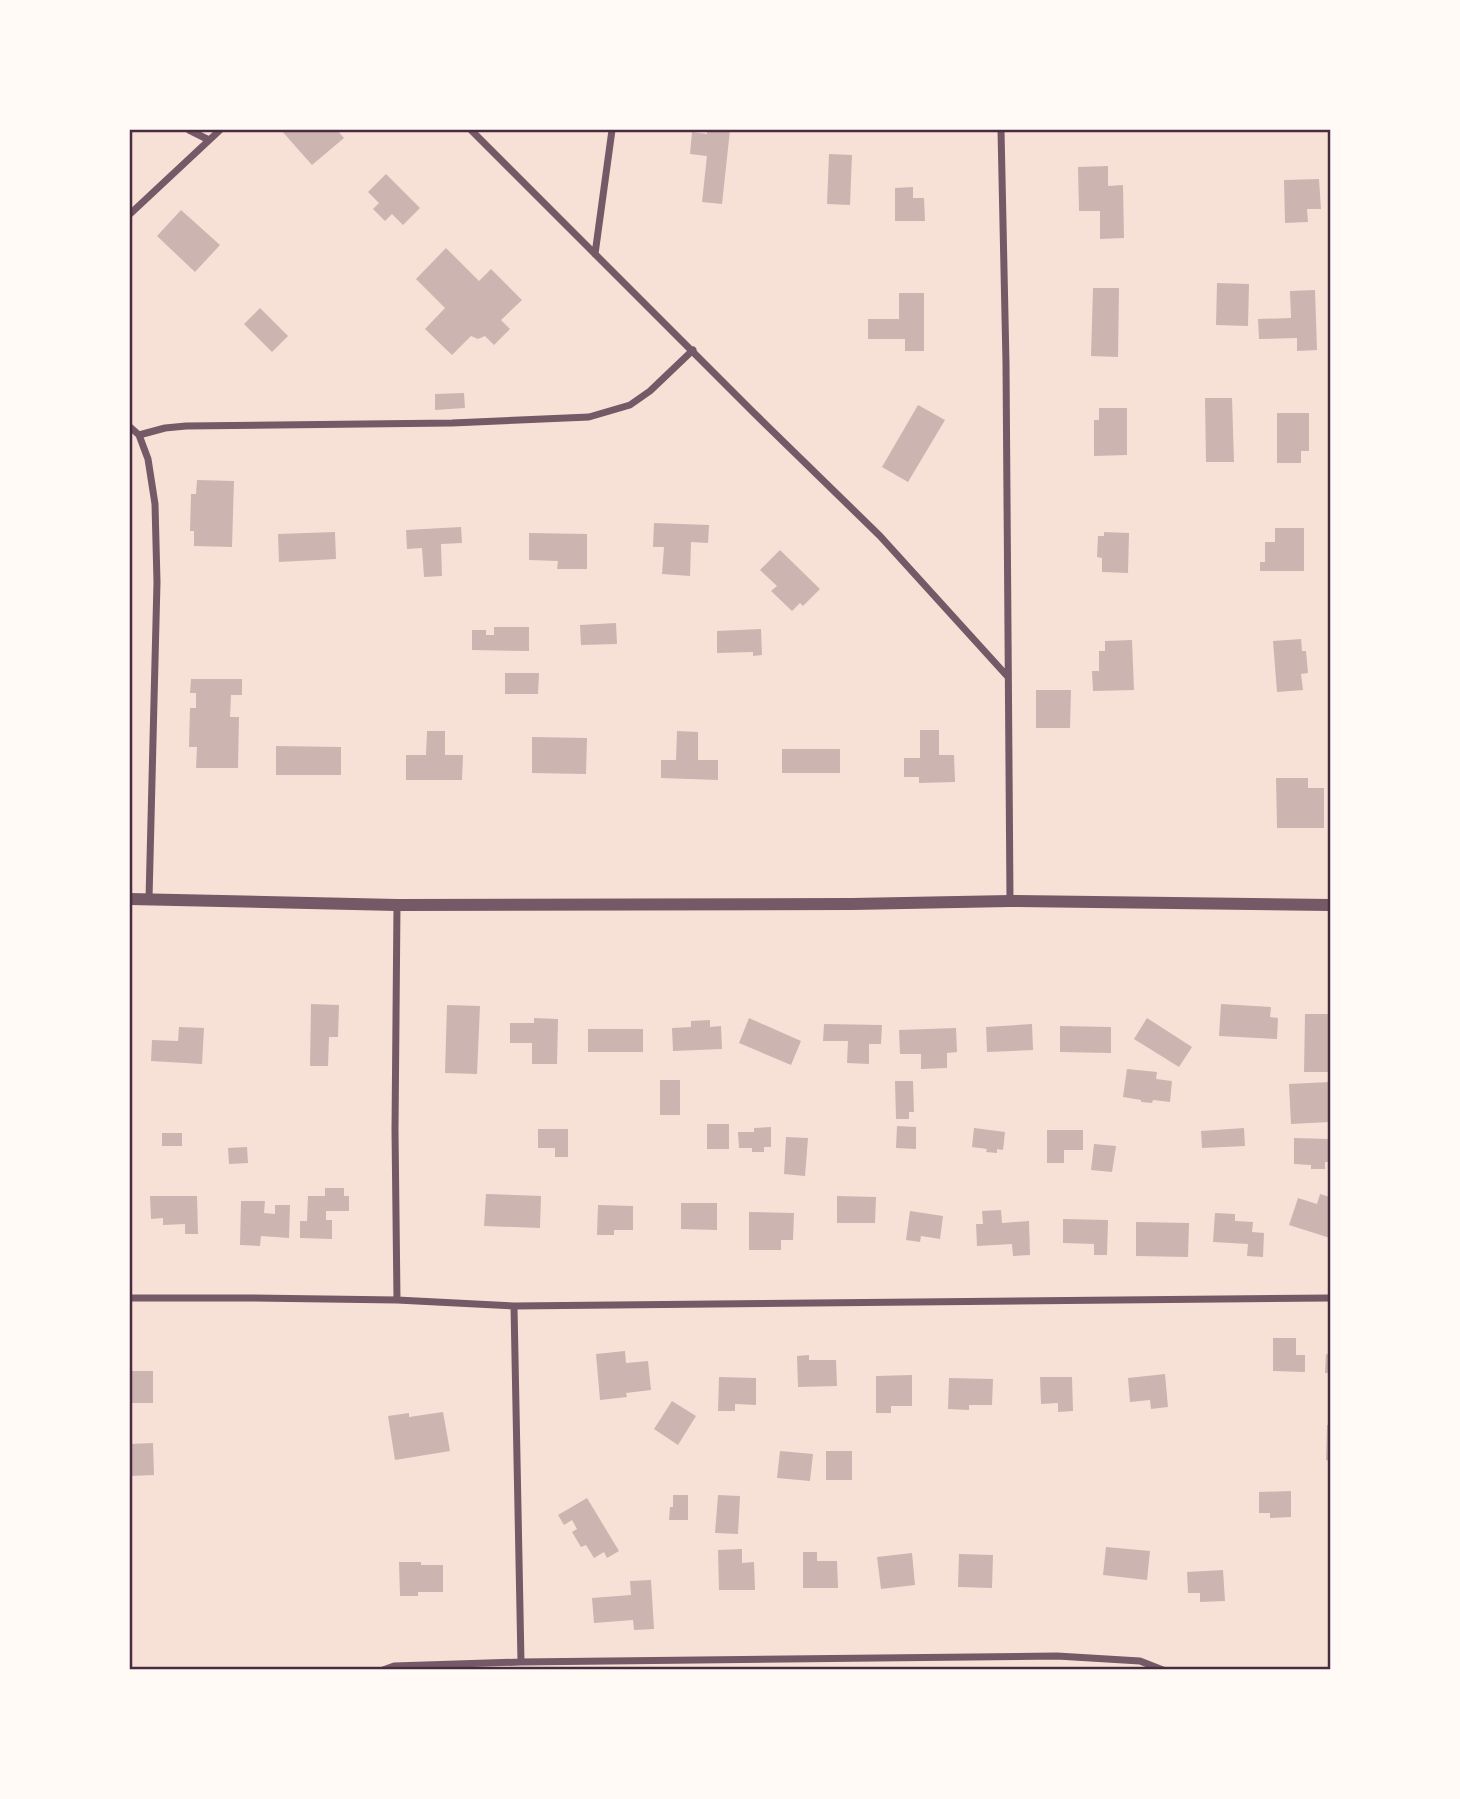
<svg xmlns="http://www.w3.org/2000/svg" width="1460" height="1799" viewBox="0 0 1460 1799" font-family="'Fira Sans',sans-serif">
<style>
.building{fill:#ccb4b1}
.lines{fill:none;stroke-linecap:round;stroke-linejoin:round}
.minor{stroke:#755966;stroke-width:7}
.tertiary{stroke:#755966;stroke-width:12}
.neatline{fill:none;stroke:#4a2c40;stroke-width:2.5}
</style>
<rect width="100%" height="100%" fill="#f7e1d7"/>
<!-- building -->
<path class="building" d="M281,130H337L344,138L312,165Z
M707,130H730L722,204L702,202L707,156L690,154L692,132L707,134Z
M829,154L852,155L850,205L827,204Z
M1108,166V186L1123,185L1124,238L1100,239V211H1079L1078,167Z
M386,174L420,208L403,225L392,214L385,221L373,209L379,203L368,192Z
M1319,179L1321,209H1307L1308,222L1285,223L1284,180Z
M913,187V198H924L925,221H895V188Z
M181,210L220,245L195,272L157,236Z
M446,248L479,281L491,269L522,300L501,320L510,329L494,345L485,336L478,339L471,336L452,355L425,329L445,308L416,279Z
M1217,283L1249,284L1248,326L1216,325Z
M1093,288H1119L1118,357L1091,356Z
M1315,290L1317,350L1297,351V338L1259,339L1258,319L1291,318L1290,291Z
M899,293H924V351H905V339H868V319H899Z
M260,308L288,336L272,352L244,324Z
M464,393L465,408L435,410V394Z
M1205,398H1232L1234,462H1206Z
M918,405L945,420L908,482L882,467Z
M1099,408H1127V455L1094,456V420H1099Z
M1277,413H1309V451H1301V463H1277Z
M197,480L234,481L232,547L194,546V531H190L191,494H196Z
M654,523L709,525L708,543L691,542L690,576L662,574L664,547H653Z
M461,527L462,543L441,544L442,576L424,577L422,548L407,549L406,530Z
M1275,528H1304V571H1260V562H1265V542H1275Z
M335,532L336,559L279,562L278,534Z
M1104,532L1129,533L1128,573L1102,572V558L1097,557L1098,536H1104Z
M529,533L587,534V569H557L558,561L529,560Z
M780,550L820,589L803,606L800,603L792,611L771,591L777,586L760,570Z
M616,623L617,644L581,645L580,625Z
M494,627H529V651L472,650V630H486V635H494Z
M761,629L762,655L753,656V652L717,653V631Z
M1301,639L1302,651H1306L1308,673L1301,674L1303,690L1277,692L1273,641Z
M1132,640L1134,690L1093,691L1092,671H1099V651H1105V641Z
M505,673H539L538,694H505Z
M191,679H242V695H231L230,717H239L238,768H196L197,747H189L190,708H196V693H190Z
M1036,690H1071L1070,728H1036Z
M920,730H939V755H954L955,782L919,783V777H904V758H920Z
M427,731H445V755H463L462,780H406V755H426Z
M677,731L698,732V760H718V780L661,778V760H676Z
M532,737L587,738L586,774L532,773Z
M276,746L341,747V775H276Z
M782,749H840V773H782Z
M1276,778H1308V788H1324V828H1277Z
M311,1004L339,1005L338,1037H329L328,1066H310Z
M1221,1004L1271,1007L1270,1017L1278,1018L1277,1039L1219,1036Z
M447,1005L480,1006L477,1074L445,1073Z
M1305,1014H1330V1072H1304Z
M534,1018L558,1019L557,1064H532V1043H510V1023H534Z
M749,1018L801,1041L791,1065L739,1043Z
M1147,1018L1192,1047L1179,1067L1134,1039Z
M710,1020V1027L721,1026L722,1049L673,1051L672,1028L691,1027V1021Z
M824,1024L882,1025L881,1044H869V1064L847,1063L848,1041H823Z
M1032,1024L1033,1050L987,1052L986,1027Z
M1060,1026L1111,1027V1053L1060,1052Z
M179,1027L204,1028L202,1064L151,1061L152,1040L178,1041Z
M956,1028L957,1052L947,1053V1068L921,1069V1054H900L899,1030Z
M588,1029H643V1052H588Z
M1127,1069L1157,1072L1156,1079L1172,1081L1170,1102L1153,1100L1152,1103L1141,1102V1100L1123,1097Z
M660,1080H680V1115H660Z
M895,1081H913L914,1112H909V1119H896Z
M1330,1082V1122L1291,1124L1289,1084Z
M707,1124H729V1149H707Z
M897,1126L916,1127V1149L896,1148Z
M771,1127V1147H764V1152H752V1148H739L738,1132H754V1128Z
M974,1128L1005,1132L1003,1150L997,1149V1153L986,1152L987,1149L972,1147Z
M1244,1128L1245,1146L1202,1148L1201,1131Z
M538,1129H568V1157H555V1148H538Z
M1047,1130H1083V1150H1064V1163H1047Z
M162,1133H182V1146H162Z
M786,1137L808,1138L805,1176L784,1174Z
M1294,1138L1330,1139V1162H1325V1169H1311V1165L1294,1164Z
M1094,1144L1116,1146L1112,1172L1091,1170Z
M247,1147L248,1163L229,1164L228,1148Z
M325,1188H344V1196H349V1211H326V1220H332V1239L300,1238V1221H307L308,1196H325Z
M486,1194L541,1196L540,1228L484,1226Z
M1320,1194L1330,1197V1238L1289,1225L1298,1198L1317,1204Z
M150,1196H197L198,1234H185V1224L163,1225V1218L151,1219Z
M837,1196L876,1197L875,1223H837Z
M241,1201H265L264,1213L275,1214V1205H290L289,1238L261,1236L260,1246L240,1245Z
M681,1203H717V1230L681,1229Z
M598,1205L633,1206V1230H614V1235H597Z
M1001,1210L1002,1223L1029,1221L1030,1255L1013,1256L1012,1244L977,1246L976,1224H983L982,1211Z
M910,1211L943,1216L940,1239L921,1236L920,1242L906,1240Z
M749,1212L794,1213L793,1240H781V1250H749Z
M1215,1213L1235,1214V1221L1253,1222L1252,1232L1264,1233L1263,1257L1247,1256L1248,1244L1213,1242Z
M1063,1219L1108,1220L1107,1255H1094V1244L1063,1243Z
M1136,1222L1189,1223L1188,1257L1136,1256Z
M1273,1338H1296V1355H1305V1372L1273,1371Z
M625,1351L626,1363L648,1361L651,1390L626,1393L627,1397L600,1400L596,1354Z
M1326,1354L1330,1355V1373H1325Z
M809,1355V1360H836L837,1386L798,1387L797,1356Z
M130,1371H153V1403H130Z
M1165,1374L1168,1407L1151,1409L1150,1400L1130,1402L1128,1378Z
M912,1375V1406H891V1413H876V1376Z
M719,1377L756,1378V1405L735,1404V1411H718Z
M1040,1377H1072L1073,1411L1058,1412V1403L1041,1404Z
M949,1378L993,1379L992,1405H969V1410L948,1409Z
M672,1401L696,1416L678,1445L654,1429Z
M443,1412L450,1451L395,1460L388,1416L409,1413V1417Z
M1327,1425H1330V1461L1326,1460Z
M153,1443L154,1475L130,1476V1444Z
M780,1451L813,1454L810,1481L777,1478Z
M826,1451H852V1480H826Z
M1291,1491V1517L1270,1518V1513H1259V1492Z
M673,1495H688V1520H669L670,1507H673Z
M718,1495L740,1496L738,1534L715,1533Z
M587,1498L619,1551L607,1558L604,1552L594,1558L586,1545L581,1547L572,1532L577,1529L572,1520L564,1525L558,1515Z
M1106,1547L1150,1551L1147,1580L1103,1575Z
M742,1549V1563L754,1562L755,1590H719L718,1550Z
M803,1552H817V1561H837L838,1588H803Z
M912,1553L915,1585L881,1589L877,1557Z
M959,1554L993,1555L992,1588L958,1587Z
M399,1562H421V1565H443V1592H418V1596H400Z
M1223,1570L1225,1601L1200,1602V1593H1188L1187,1572Z
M651,1580L654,1629L634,1630L633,1620L594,1623L592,1598L631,1595L630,1581Z"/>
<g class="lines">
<!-- minor -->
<path class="minor" d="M189,130L209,140
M471,130L754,413L880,536L1008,677
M1001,130L1006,363L1010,901
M130,214L220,130
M595,254L612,130
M130,427L139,435L148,459L155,504L157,582L149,899
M139,435L165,428L186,426L452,423L589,417L630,405L650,391L693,350
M397,905L395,1130L397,1300
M130,1298H251L397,1300L514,1306L1330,1298
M514,1306L521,1662
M383,1670L394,1666L521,1662L1057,1656L1140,1661L1163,1670"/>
<!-- tertiary -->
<path class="tertiary" d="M130,899L397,905L852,904L1010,901L1330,905"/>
</g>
<!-- border -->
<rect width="1460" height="1799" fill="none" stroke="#fffaf5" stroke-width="262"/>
<rect x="131" y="131" width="1198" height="1537" class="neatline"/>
</svg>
